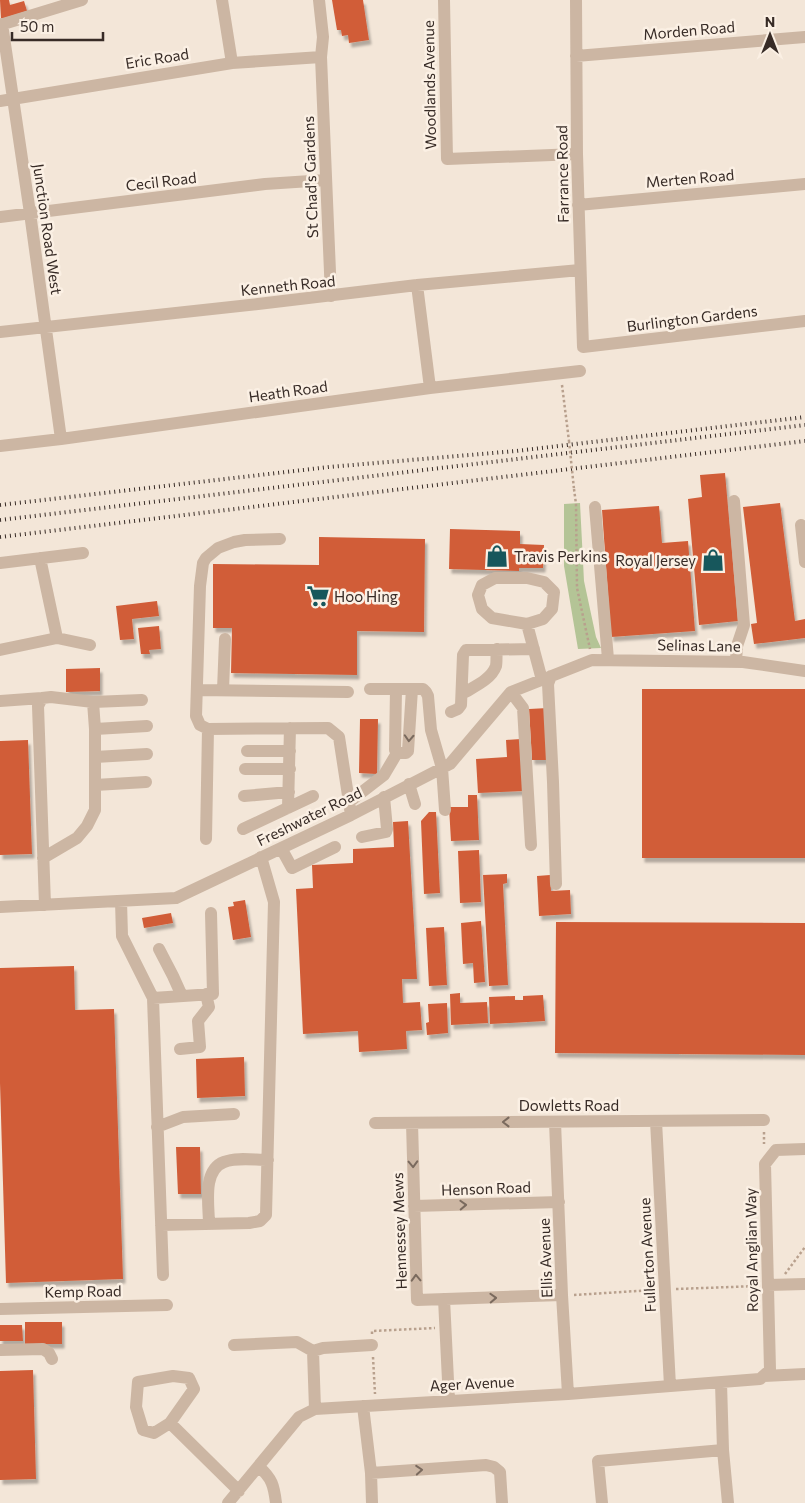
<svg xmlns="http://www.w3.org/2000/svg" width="805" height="1503" viewBox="0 0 805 1503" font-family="Commissioner,sans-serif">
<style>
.green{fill:#b4c496}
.building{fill:#d15d38;filter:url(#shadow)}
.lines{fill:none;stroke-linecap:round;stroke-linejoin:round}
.path{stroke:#b8a08d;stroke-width:2.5;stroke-dasharray:2.5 2.5;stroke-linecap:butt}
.minor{stroke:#ccb6a3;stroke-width:12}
.rail{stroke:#372b26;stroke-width:4;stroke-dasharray:1 4;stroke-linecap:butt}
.path-bridge{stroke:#b8a08d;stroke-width:2.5;stroke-dasharray:2.5 2.5;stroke-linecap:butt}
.oneway{stroke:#7a6a5e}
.labels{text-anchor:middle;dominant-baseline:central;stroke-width:5;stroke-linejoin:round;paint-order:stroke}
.street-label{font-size:15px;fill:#372b26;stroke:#fbf0e4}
.poi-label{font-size:15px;fill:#372b26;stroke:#fbf0e4;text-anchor:start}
</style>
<defs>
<filter id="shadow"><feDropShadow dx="2.5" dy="4.5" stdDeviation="1" flood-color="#0004"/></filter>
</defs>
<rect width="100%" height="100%" fill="#f3e6d8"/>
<!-- green -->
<path class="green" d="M580,503L584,581L596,637L601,648L578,649L564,566V504Z"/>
<!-- building -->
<path class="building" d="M0,0H9L10,5L24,1L27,11L1,19Z
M332,0H363L369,40L349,43L348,35L342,36L341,30H337Z
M725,473L738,621L699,625L688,499L702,497L700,475Z
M780,503L795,621L805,619V638L754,644L751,624L757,623L743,507Z
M659,506L662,543L688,541L695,631L611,637L602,510Z
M450,529L520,531V544L544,545L543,568H519V571L449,569Z
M319,537L425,539L424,632L357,631V675L231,673L232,628H213V564L319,565Z
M157,601L159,616L132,619L134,639L120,640L116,606Z
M159,626L161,649L149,650L150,654H141L138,628Z
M100,668V691L66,692V669Z
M642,689H805V858H642Z
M548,708L550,760H532L529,709Z
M360,719H378L377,774L359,773Z
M521,739L523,791L478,793L476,759L507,757L506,740Z
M28,740L32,854L0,855V741Z
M468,795H477L479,840L451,841L449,807H468Z
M429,812H436L440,893L424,894L421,821Z
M408,821L417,979H402L403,1003L420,1002L422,1030L406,1031L407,1049L359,1052L358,1031L303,1034L296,889L313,888L312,865L353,863V849L394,847L393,822Z
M479,850L481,902L460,903L458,851Z
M507,874V883L503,884L508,985L489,986L483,875Z
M550,875L551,891L570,890L571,914L539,916L537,876Z
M245,900L251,937L233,940L228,907L234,906L233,902Z
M171,913L173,923L144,928L142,918Z
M481,921L485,982L474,983L473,963L463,964L461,923Z
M556,922L805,923V1055L555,1053Z
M444,927L447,985L429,986L426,928Z
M74,966L75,1010L114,1009L123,1279L6,1283L0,1083V968Z
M460,993V1003L487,1002L488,1023L451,1025L450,994Z
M543,995L545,1021L490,1024L489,997L515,996V1000H523V996Z
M447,1003L448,1033L427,1035L426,1023L429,1022L428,1004Z
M244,1057L245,1096L197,1098L196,1059Z
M176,1147H200L201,1194H178Z
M25,1322H62V1344H25Z
M0,1325H22L23,1341H0Z
M33,1370L36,1479L0,1480V1371Z"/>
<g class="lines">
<!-- path -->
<path class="path" d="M562,385L569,441
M574,489L576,504L577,588L590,649
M764,1132V1144
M785,1274L805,1247
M676,1289L758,1286
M574,1295L653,1290
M372,1334V1331L435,1328
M373,1357L375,1394"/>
<!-- minor -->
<path class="minor" d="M222,0L232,63
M319,0L323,37L321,57L331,296
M444,0L447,159L577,154
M576,0L577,154L583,347L805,321
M2,24L30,213L61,439
M0,25L82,0
M576,56L805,37
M0,101L232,63L321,57
M578,205L805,184
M0,217L265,184L326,180
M417,285L430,388
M0,332L258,304L417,285L580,270
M0,446L61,439L430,388L580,371
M734,501L744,625L737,646L736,662
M595,507L608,659
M801,525L805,562
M280,539L245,540L234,542L218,548L206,558L203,563L200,586L196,716L200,725L208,729L328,728L339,737L351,815
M40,558L57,638
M0,563L83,553
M495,578H527L544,582L554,592L552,609L543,619L527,624L492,618L482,609L478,595L482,585Z
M527,624L542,680
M0,650L57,638L90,645
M551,676L548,684L553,782L556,884
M370,689H423L426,692L428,696L431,730L442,768L445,810
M396,689L395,750L397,753H406L408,751L412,689
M197,690L348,692
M223,690L225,639
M511,692L523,708L531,845
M462,694C473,687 491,680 496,666C497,661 496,654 497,649
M0,701L42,698
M451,712L458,709L461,705L463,655L466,650L534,649
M95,729L147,726
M247,751H290
M95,757L147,754
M245,769H290
M409,784L415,804
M95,785L146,782
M244,796L289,792
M349,802L384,775L397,753
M288,808L290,728
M243,829L313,796
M362,837L386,832L387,829L384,797
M206,839L208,729
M281,848L292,868L335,847
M43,858L77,838L87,826L95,810V729L93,702L142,700
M121,901L122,936L153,998L163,1275
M45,905L38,706L42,698L51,697L93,702
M0,907L176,898L351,815L450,764L511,692L592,660L743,662L805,671
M159,949L173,976L182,996
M153,998L213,994L211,913
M180,1049L200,1047L198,1021L209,1007L206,994
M656,1121L670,1386
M555,1122L562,1295L568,1394
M375,1123L764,1120
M412,1123L417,1300L562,1295
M157,1127L183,1117L234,1114
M414,1206L559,1202
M209,1224C209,1206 202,1170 224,1162C237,1157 254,1160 268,1160
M161,1225L249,1223L260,1221L266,1215L274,902L261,857
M768,1285L805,1284
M444,1299L449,1401
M0,1309L167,1305
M234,1345L297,1342L313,1351L323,1348L372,1345
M0,1350L43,1349L49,1353L52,1359
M313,1351L315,1409
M173,1376L189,1378L194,1389L170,1423L154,1433L143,1430L136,1407L138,1382Z
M764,1376L805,1374
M721,1383L723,1450L728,1503
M363,1406L371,1473L372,1503
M170,1423L239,1491
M259,1467C272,1478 274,1486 276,1503
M371,1473L486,1465L494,1467L500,1472L502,1503
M228,1503L299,1417L315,1409L568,1394L760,1379L770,1370L765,1164L776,1150L805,1149
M602,1503L598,1461L723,1450"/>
<!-- rail -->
<path class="rail" d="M0,505L329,467L516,451L805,417
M0,520L805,425
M0,537L805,441"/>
<!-- path-bridge -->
<path class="path-bridge" d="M569,441L574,489"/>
</g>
<!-- one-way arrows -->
<defs><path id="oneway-chevron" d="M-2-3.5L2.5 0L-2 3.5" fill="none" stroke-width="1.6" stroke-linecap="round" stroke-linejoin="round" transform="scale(1.25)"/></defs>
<g class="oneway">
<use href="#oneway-chevron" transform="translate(409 738) rotate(93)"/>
<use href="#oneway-chevron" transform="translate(506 1122) rotate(180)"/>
<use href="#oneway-chevron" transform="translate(413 1164) rotate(88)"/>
<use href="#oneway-chevron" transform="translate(463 1205) rotate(-2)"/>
<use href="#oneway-chevron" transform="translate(416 1278) rotate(-92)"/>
<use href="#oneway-chevron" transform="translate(493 1298) rotate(-2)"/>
<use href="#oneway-chevron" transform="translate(419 1470) rotate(-4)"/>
</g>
<!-- icons -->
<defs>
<symbol id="shop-bare" viewBox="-9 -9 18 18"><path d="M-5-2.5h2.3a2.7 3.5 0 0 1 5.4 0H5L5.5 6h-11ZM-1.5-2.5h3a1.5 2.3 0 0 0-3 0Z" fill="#17575c" stroke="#fbf0e4" stroke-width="2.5" paint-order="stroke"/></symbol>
<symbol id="supermarket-bare" viewBox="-9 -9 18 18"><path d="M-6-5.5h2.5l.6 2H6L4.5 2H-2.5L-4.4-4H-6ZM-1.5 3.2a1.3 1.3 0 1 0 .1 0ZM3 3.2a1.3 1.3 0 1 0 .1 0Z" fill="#17575c" stroke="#fbf0e4" stroke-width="2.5" paint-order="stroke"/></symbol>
</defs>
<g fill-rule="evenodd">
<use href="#shop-bare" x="481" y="540" width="32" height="32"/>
<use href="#shop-bare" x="697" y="544" width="32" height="32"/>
<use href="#supermarket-bare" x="302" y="580" width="32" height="32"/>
</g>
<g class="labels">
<!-- street labels -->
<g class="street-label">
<text transform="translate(689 30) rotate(-5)">Morden Road</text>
<text transform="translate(157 58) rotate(-9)">Eric Road</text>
<text transform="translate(429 85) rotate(-91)">Woodlands Avenue</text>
<text transform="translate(562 174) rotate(-91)">Farrance Road</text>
<text transform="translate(310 177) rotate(-92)">St Chad's Gardens</text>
<text transform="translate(690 178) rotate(-5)">Merten Road</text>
<text transform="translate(161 181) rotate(-7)">Cecil Road</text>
<text transform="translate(48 229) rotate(82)">Junction Road West</text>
<text transform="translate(288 285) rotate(-6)">Kenneth Road</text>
<text transform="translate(692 318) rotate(-7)">Burlington Gardens</text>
<text transform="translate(288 391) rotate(-8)">Heath Road</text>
<text transform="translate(699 645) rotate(1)">Selinas Lane</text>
<text transform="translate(309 816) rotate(-26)">Freshwater Road</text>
<text x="569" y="1105">Dowletts Road</text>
<text transform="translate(486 1188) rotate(-2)">Henson Road</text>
<text transform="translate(399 1231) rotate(-92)">Hennessey Mews</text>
<text transform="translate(751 1250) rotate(-91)">Royal Anglian Way</text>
<text transform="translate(647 1255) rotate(-93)">Fullerton Avenue</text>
<text transform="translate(545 1258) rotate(-92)">Ellis Avenue</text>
<text transform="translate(83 1291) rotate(-1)">Kemp Road</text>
<text transform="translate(472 1383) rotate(-3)">Ager Avenue</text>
</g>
<!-- poi labels -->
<g class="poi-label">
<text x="514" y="556">Travis Perkins</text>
<text x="696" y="560" text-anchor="end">Royal Jersey</text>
<text x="334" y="596">Hoo Hing</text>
</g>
</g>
<!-- north arrow -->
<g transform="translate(770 35)" stroke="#fbf0e4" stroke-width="4" paint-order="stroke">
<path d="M0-4L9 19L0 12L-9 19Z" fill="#372b26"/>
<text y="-8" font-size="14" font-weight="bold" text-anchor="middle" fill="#372b26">N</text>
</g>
<!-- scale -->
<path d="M12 32v8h91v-8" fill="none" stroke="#372b26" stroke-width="2.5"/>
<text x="20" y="32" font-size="15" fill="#372b26" stroke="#fbf0e4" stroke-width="4" paint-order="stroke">50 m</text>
</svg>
